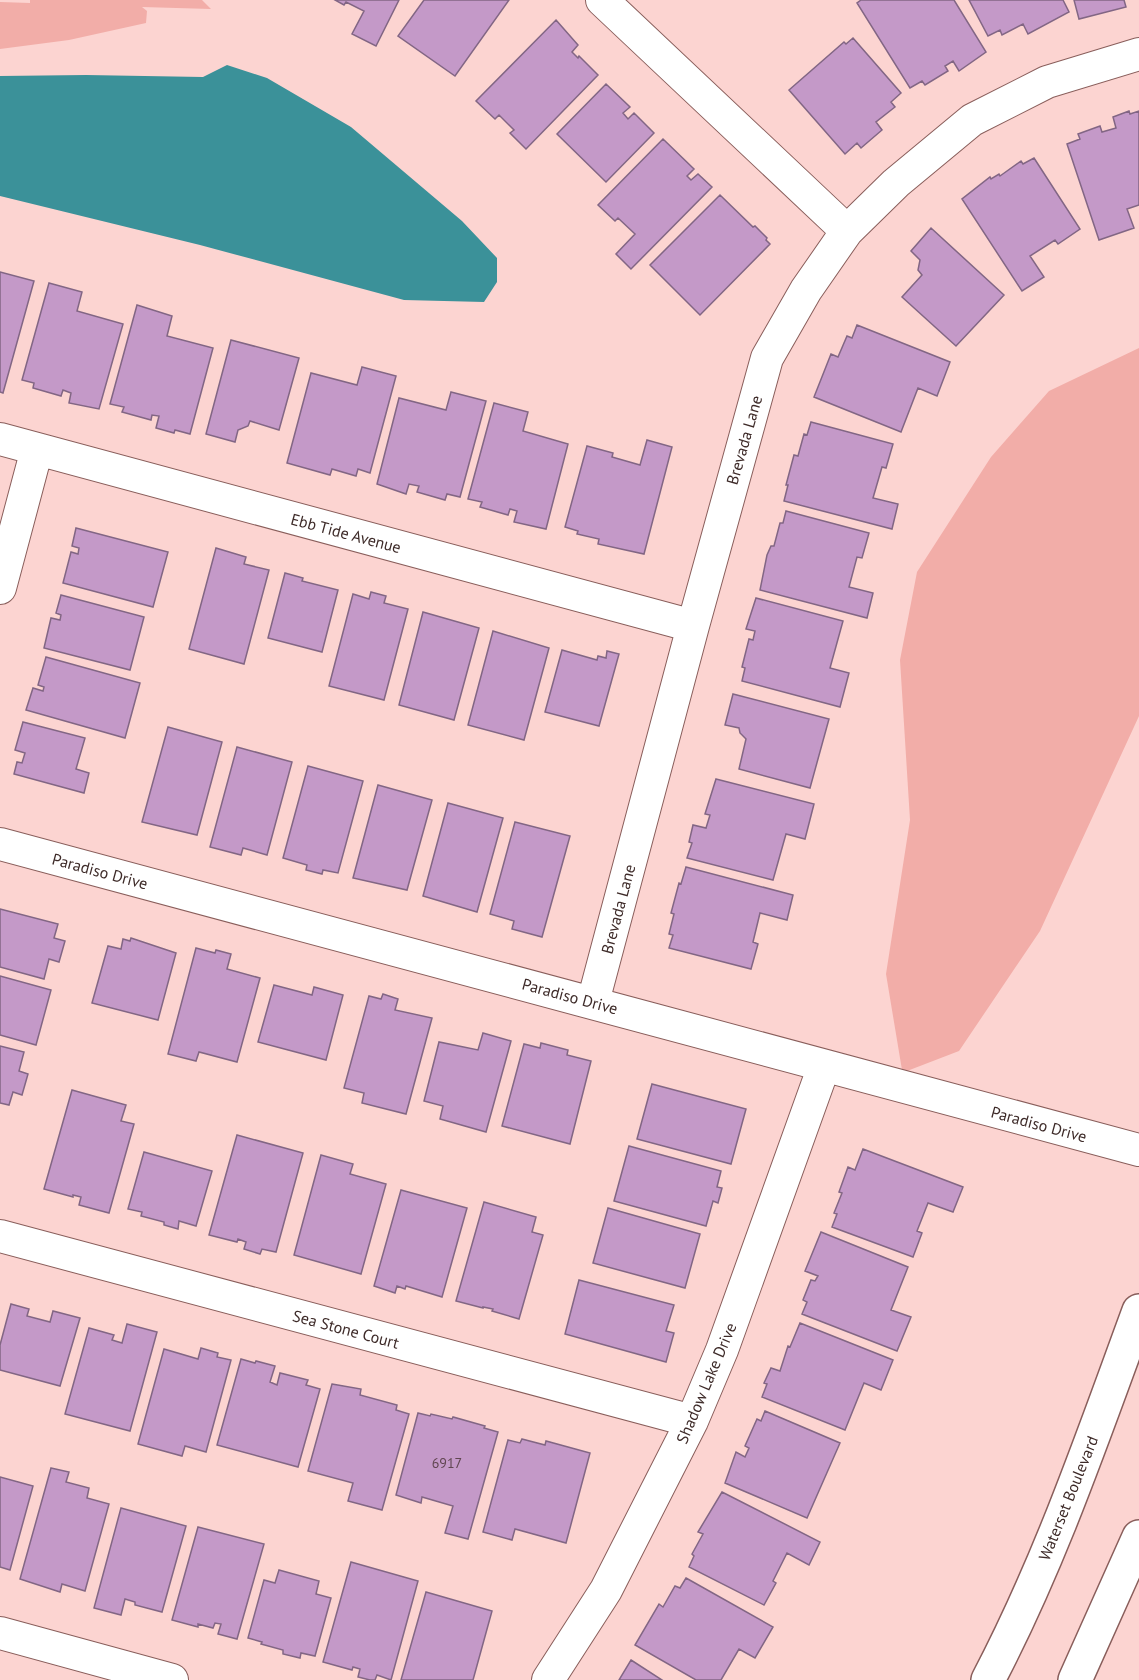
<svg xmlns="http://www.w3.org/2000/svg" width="1139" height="1680" viewBox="0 0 1139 1680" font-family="'PT Sans',sans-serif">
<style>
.green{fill:#f2ada8}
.water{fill:#3b9199}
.building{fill:#c499c8;stroke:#826684;stroke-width:1.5}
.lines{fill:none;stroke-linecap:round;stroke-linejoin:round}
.street-casing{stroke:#895e5b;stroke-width:34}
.secondary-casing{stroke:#895e5b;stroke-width:36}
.street{stroke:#fff;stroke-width:32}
.secondary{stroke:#fff;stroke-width:33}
.labels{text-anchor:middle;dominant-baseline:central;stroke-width:5;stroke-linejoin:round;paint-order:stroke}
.number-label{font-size:14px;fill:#604651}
.street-label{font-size:16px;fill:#3e2b29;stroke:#fff}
</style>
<rect width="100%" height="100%" fill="#fcd4d1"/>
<!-- green -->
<path class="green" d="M30,0H202L211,9L142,7L147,11L146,23L69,40L0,49V2L30,3Z
M1139,348V716L1040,931L959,1051L907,1071L902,1070L886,974L910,820L900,660L917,572L991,457L1049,391Z"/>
<!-- water -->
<path class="water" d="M227,65L267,78L351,127L462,221L497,258V282L484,302L404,300L200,245L0,196V76L86,75L203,77Z"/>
<!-- building -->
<path class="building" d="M335,0H399L376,46L352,34L364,11L346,2L344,5Z
M424,0H509L455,76L398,36Z
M861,0H954L986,52L959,71L953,61L945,66L948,71L925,85L922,81L910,88L857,3Z
M969,0H1063L1069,12L1028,34L1023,24L1002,35L1000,30L988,36Z
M1074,0H1124L1126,7L1079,19Z
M556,20L578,45L572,52L578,58L579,56L598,75L526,149L510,133L514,130L499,115L495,119L476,101Z
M853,38L901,93L891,102L895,107L876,122L882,130L861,148L857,143L845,154L789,90L844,42L846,44Z
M606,84L630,107L623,113L628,119L634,113L654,133L606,182L557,134Z
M1129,111L1130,114L1139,111V205L1127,209L1134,228L1099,240L1067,144L1080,139L1078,134L1100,126L1102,132L1116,128L1113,117Z
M663,139L694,169L687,176L691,180L698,174L712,187L631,269L616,254L635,234L618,218L615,221L598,205Z
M1034,158L1080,229L1058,244L1055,240L1030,256L1044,277L1022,291L962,199L990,177L991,179L999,174L1000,176L1021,161L1023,164Z
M720,195L753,227L755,226L767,238L766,240L770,244L700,315L650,265Z
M931,228L1004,295L956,346L902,297L922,275L918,270L920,260L911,251Z
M0,272L34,281L3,393L0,392Z
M49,283L82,292L77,311L123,324L99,409L69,403L71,393L63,390L61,396L33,388L34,383L22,380Z
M137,305L172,316L167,336L213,348L190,434L175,430L174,433L156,428L159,416L152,415L151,420L122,412L124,407L110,404Z
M857,325L950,362L937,396L918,388L901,432L814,397L831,354L838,357L847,336L852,338Z
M231,340L299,358L279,430L250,421L248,426L238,430L235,442L206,434Z
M362,367L396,376L370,473L358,469L356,476L332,469L330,475L287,463L311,373L357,385Z
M451,392L486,401L460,497L447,494L445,500L417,492L419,486L409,484L406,494L377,484L399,398L446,410Z
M494,403L528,412L523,431L568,444L546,529L514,522L517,511L510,509L508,515L480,507L482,502L468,499Z
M811,422L893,444L886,468L882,467L873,498L898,504L892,529L784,501L788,485H786L794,455L798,456L804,434L807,435Z
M647,440L672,447L644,554L598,544L599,539L577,534L578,531L565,527L587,446L613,453L612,457L640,465Z
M786,511L869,533L862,558L857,557L849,587L873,593L867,618L760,590L767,555L771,546H774L780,523H783Z
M76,528L168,552L153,607L63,583L71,552L78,554L79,548L72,546Z
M216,548L246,557L244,564L269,570L244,664L189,649Z
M285,573L303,578L302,581L338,590L322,652L268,638Z
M371,592L386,596L384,603L408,609L384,700L329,686L353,594L369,599Z
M61,595L144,617L130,670L44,648L51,618L60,620L61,615L56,613Z
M756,598L843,621L830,668L849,673L840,707L742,681L745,668L742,667L749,639L753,640L755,631L746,629Z
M423,612L479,628L454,720L399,705Z
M493,631L549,648L524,740L468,725Z
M562,650L597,660L598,656L606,658L607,651L619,654L599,726L545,712Z
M46,657L140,683L125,738L26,710L33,688L43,691L44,687L38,685Z
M733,694L829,719L810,788L739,769L746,739L740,733L739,728L725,725Z
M23,722L85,738L76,769L89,773L84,793L14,774L17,762L22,763L25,753L15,750Z
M168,727L222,742L197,835L142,822Z
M237,747L292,762L267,855L243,848L241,855L210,847Z
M308,766L363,781L338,873L323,870L322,874L306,870L307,865L283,858Z
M716,779L814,804L805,839L786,834L773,880L687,858L692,843L689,842L693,825L706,828L710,815L705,814Z
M378,785L432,800L407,890L353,878Z
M448,803L503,818L477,912L423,896Z
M515,822L570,836L542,937L512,929L514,921L490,914Z
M686,867L793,895L787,920L760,913L753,942L758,944L751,969L669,948L673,935L669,934L674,914L671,913L679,883L681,884Z
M0,909L58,924L54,938L65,941L59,962L49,959L44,979L0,967Z
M131,938L176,953L158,1020L92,1003L108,946L121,949L123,939L130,941Z
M196,948L215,953L216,950L231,954L227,969L260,978L237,1062L199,1052L196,1061L168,1054Z
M0,976L51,990L36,1045L0,1035Z
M274,985L312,995L314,987L343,995L326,1060L258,1042Z
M383,994L398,999L395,1010L432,1018L406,1114L362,1103L364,1093L344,1088L369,996L381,999Z
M483,1033L511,1041L486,1132L440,1119L443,1106L424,1101L439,1042L478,1050Z
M541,1043L568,1050L567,1055L591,1061L570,1144L502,1126L524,1044L540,1048Z
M0,1046L24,1052L19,1071L28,1074L22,1095L13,1092L9,1105L0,1103Z
M652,1084L746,1109L731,1164L637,1139Z
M72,1090L126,1105L121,1121L134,1124L109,1213L79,1205L81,1197L73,1195V1197L44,1189Z
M237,1135L303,1153L276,1252L262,1249L260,1254L244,1249L246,1242L238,1239L237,1242L209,1235Z
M629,1146L721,1171L717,1187L722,1188L718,1203L713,1201L706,1226L614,1201Z
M863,1149L963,1187L953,1212L928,1203L917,1231L922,1233L913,1257L832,1227L837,1214L834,1213L842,1193L839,1192L848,1167L855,1170Z
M144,1152L212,1171L196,1226L179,1221L178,1229L164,1225V1222L141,1216L142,1212L128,1209Z
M321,1155L353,1164L350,1174L386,1184L361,1274L294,1255Z
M401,1190L467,1208L442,1297L406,1286L405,1289L397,1286L395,1293L374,1286Z
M484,1202L536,1217L532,1232L543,1235L519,1319L492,1311L493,1309L483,1307V1308L456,1301Z
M608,1208L700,1234L685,1288L593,1263Z
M821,1232L908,1267L891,1310L911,1317L897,1351L802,1314L807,1302L803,1300L811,1280L815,1281L818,1276L805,1271Z
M579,1280L674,1305L666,1331L674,1333L666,1362L565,1334Z
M11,1304L29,1309L27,1316L50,1322L53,1311L80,1318L60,1386L0,1370V1345Z
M800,1323L893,1360L881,1390L864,1383L845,1430L762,1397L767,1384L764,1383L771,1368L780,1371L788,1346L790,1347Z
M127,1324L157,1332L130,1431L65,1414L89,1328L114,1335L112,1340L122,1343Z
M201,1348L218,1353L217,1357L231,1360L206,1452L185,1446L182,1456L138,1444L164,1349L198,1359Z
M241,1359L255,1363L256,1361L275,1366L270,1382L277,1385L280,1373L308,1380L306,1385L320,1389L298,1467L217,1445Z
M332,1384L361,1389L360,1395L397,1405L396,1410L409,1414L382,1510L348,1501L353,1483L308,1471Z
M765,1411L840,1443L807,1518L725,1483L736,1452L745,1457L749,1448L745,1446L757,1419L761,1421Z
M418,1413L430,1416L431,1414L452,1419L453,1417L485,1426L484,1428L498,1432L468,1539L445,1533L453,1506L422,1497L421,1503L396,1495Z
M522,1439L545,1445L546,1441L590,1453L566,1543L515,1529L512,1540L483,1532L508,1440L520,1443Z
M51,1468L69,1472L66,1482L89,1488L87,1498L109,1504L85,1591L62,1584L60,1592L20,1579Z
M0,1477L33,1486L10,1570L0,1567Z
M722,1492L820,1542L809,1565L787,1553L773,1581L776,1583L764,1605L689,1567L694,1556L692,1554L703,1534L698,1532Z
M121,1508L186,1526L162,1612L135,1605V1602L125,1599L121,1615L94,1608Z
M198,1527L264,1544L237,1639L218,1634L221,1624L215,1623L213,1628L198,1624V1627L172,1620Z
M351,1562L418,1581L391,1680L377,1675L375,1680H370L358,1677L360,1669L353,1667L352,1670L323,1662Z
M279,1570L319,1581L316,1594L331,1598L315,1656L301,1653L300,1658L283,1654V1650L261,1644L262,1642L248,1638L264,1580L275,1583Z
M686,1578L773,1627L755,1658L739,1649L721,1680H696L635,1645L659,1604L663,1607L675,1586L680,1588Z
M426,1592L492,1611L473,1680H401Z
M631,1660L662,1680H619Z"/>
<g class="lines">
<defs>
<path id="street" d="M602,0L847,231
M0,439L693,626
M0,588L37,449
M0,844L1139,1150
M593,1002L693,626L767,358L806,290L847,231L896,183L972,120L1047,82L1139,54
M0,1236L692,1421
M0,1633L172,1680
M548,1680L606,1590L692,1421L722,1350L824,1066"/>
<path id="secondary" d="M988,1680C1050,1562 1093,1436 1139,1311
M1075,1680L1139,1537"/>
</defs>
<!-- street casing -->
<use href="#street" class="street-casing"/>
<!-- secondary casing -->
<use href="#secondary" class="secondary-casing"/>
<!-- street -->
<use href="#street" class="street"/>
<!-- secondary -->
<use href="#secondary" class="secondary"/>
</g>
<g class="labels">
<!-- number labels -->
<g class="number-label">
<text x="447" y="1463">6917</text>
</g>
<!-- street labels -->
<g class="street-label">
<text transform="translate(744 440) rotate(-74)">Brevada Lane</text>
<text transform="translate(346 533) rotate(15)">Ebb Tide Avenue</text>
<text transform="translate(100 871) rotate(15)">Paradiso Drive</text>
<text transform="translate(618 909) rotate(-75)">Brevada Lane</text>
<text transform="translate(570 996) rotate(15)">Paradiso Drive</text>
<text transform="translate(1039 1124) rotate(15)">Paradiso Drive</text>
<text transform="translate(346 1329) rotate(15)">Sea Stone Court</text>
<text transform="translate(706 1383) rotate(-67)">Shadow Lake Drive</text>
<text transform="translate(1068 1498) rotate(-68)">Waterset Boulevard</text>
</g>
</g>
</svg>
